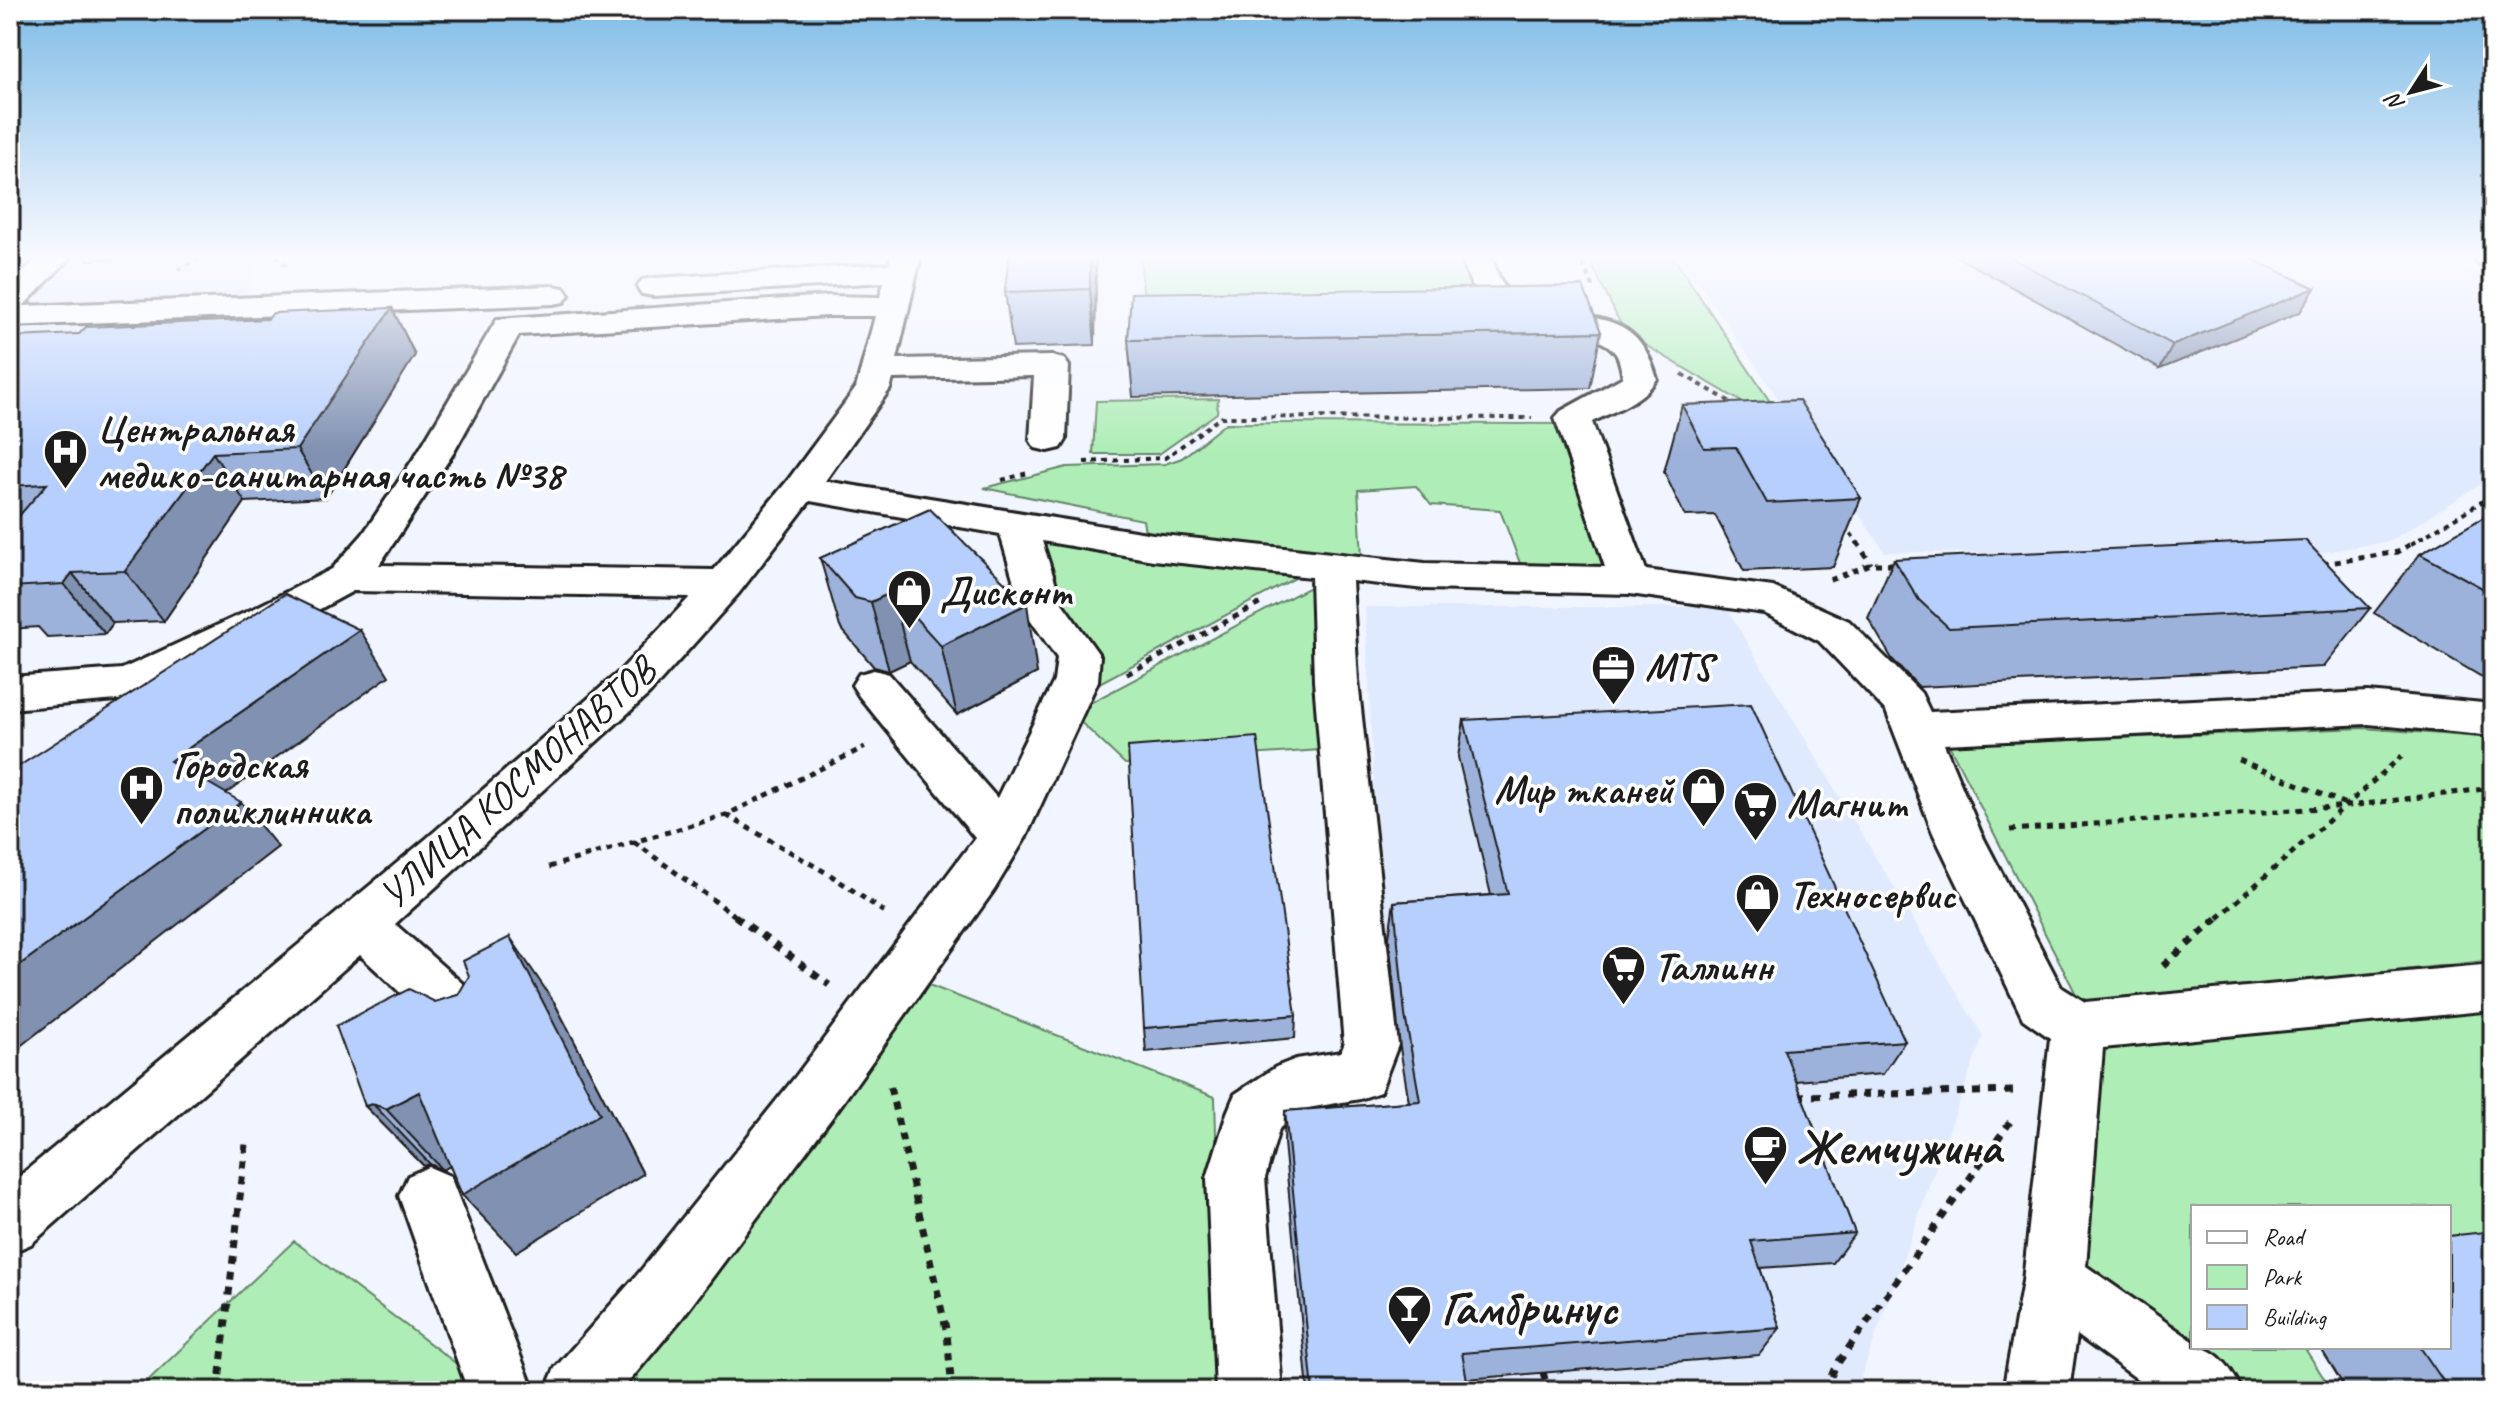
<svg xmlns="http://www.w3.org/2000/svg" width="2503" height="1401" viewBox="0 0 2503 1401" font-family="Caveat,sans-serif">
<style>
.built{fill:#e0eafe}
.green{fill:#aeeeb6;stroke:#658569;stroke-width:2}
.lines{fill:none;stroke-linecap:round;stroke-linejoin:round}
.minor-casing{stroke:#1c1c1c;stroke-width:6}
.path-far2{stroke:#1c1c1c;stroke-width:4;stroke-dasharray:5 5;stroke-linecap:butt}
.path-far1{stroke:#1c1c1c;stroke-width:5;stroke-dasharray:6 6;stroke-linecap:butt}
.path{stroke:#1c1c1c;stroke-width:7;stroke-dasharray:8 8;stroke-linecap:butt}
.minor{fill:#fff;fill-rule:evenodd}
.wall{fill:#9db2da;stroke:#1c1c1c;stroke-width:2}
.shaded-wall{fill:#8091b1;stroke:#1c1c1c;stroke-width:2}
.building{fill:#b7cffd;stroke:#1c1c1c;stroke-width:2}
.labels{text-anchor:middle;dominant-baseline:central;stroke-width:7;stroke-linejoin:round;paint-order:stroke}
.poi-label{font-size:40px;font-weight:bold;fill:#1c1c1c;stroke:#fff;text-anchor:start}
.street-label{font-size:40px;fill:#1c1c1c;stroke:#fff}
.near-poi-label{font-size:48px;font-weight:bold;fill:#1c1c1c;stroke:#fff;text-anchor:start}
</style>
<rect width="100%" height="100%" fill="#f1f5ff"/>
<filter id="ink" filterUnits="userSpaceOnUse"><feTurbulence type="fractalNoise" baseFrequency=".0125" numOctaves="2"/><feDisplacementMap in="SourceGraphic" scale="16" xChannelSelector="R" yChannelSelector="G"/><feConvolveMatrix kernelMatrix="1 2 1 2 8 2 1 2 1" color-interpolation-filters="sRGB"/></filter>
<g filter="url(#ink)">
<!-- built -->
<path class="built" d="M10,255H257L233,345L10,637Z
M1679,255H2442L2493,281V477L2390,541L2302,556L1885,552Z
M1365,607H1726L1983,1036L1856,1391H1308L1284,1143L1415,1133L1381,937Z"/>
<!-- green -->
<path class="green" d="M1140,255H1470L1483,290L1144,302Z
M1587,255H1672L1789,430L1625,333Z
M1218,399L1217,413L1159,454H1093L1096,401Z
M1226,423L1562,424L1618,574L1523,571L1500,510L1431,505L1416,486L1358,490L1362,557L1145,532L1143,520L984,488L1067,467L1165,464L1182,458Z
M1028,531L1310,570L1077,695Z
M1321,581L1334,749L1125,764L1071,713Z
M2363,728L2493,738V960L2082,1006L1949,745Z
M916,980L1215,1097L1223,1391H603Z
M2493,1000V1243L2449,1247V1207H2193V1347H2304L2332,1391H2235L2079,1277L2097,1037Z
M294,1241L470,1374L455,1391H137Z"/>
<g class="lines">
<defs>
<path id="minor" d="M41,255H73L23,306L553,286L564,288L569,295L564,302L553,304L10,326V284Z
M891,255H921L897,359L1052,356L1064,359L1069,366L1066,440L1061,448L1048,451L1035,448L1030,440L1034,376L893,379L890,389L825,481L1153,534L1425,563L1605,567L1555,418L1561,411L1623,377C1621,370 1620,360 1616,354C1599,325 1511,333 1481,300C1471,289 1466,269 1460,255H1490C1495,265 1499,281 1506,289C1512,296 1525,301 1534,304C1594,325 1637,306 1657,379C1641,402 1616,410 1592,422L1646,570L1773,587L1849,621L1921,693L1930,712L2368,692L2493,704V736L2368,724L1944,744L1981,833L2061,987L2085,1002L2493,964V1010L2103,1048L2086,1266L2193,1341V1347C2218,1347 2233,1371 2242,1391H2154L2077,1335L2069,1391H2003L2023,1281L2050,1038L2023,1019L1933,833L1886,711L1819,641L1764,613L1630,594L1425,589L1352,581L1358,681L1398,1045L1380,1092L1360,1099L1308,1108L1279,1129L1265,1178L1282,1391H1216L1207,1178L1227,1113L1235,1094L1276,1067L1296,1059L1341,1052L1344,1045L1314,681L1311,577L1153,560L1042,541L1062,603L1100,656L1098,681L1026,837L994,890L836,1112L682,1318L621,1391H545L555,1368L638,1274L796,1076L975,838L859,696L852,685L859,674L874,670L889,674L997,798L1054,681L1057,658L1021,606L1000,534L810,501L739,593L649,694L395,924L506,1022L514,1039L506,1056L487,1063L468,1056L360,955L31,1244L10,1253V1184L426,839L619,672L690,597L353,591L283,629L144,695L129,699L10,709V677L122,669L253,609L332,569L363,534L418,452L497,319L828,296L880,297L884,282L653,296L642,294L637,287L642,280L653,278L889,264ZM828,316H875L856,388L788,480L714,570L379,565L454,452L519,335Z
M2470,255H2493V270L2482,267Z
M429,1167L450,1176L534,1391H468L399,1196L408,1176Z"/>
</defs>
<!-- minor casing -->
<use href="#minor" class="minor-casing"/>
<!-- path-far2 -->
<path class="path-far2" d="M276,255L289,268
M1578,255L1595,290
M178,270L205,255
M1682,374L1736,405
M1084,462L1165,458L1221,417L1532,418
M1002,480L1028,473
M1845,525L1858,544
M2411,544L2493,495"/>
<!-- path-far1 -->
<path class="path-far1" d="M1857,542L1871,564
M2323,564L2398,552L2414,542
M1830,580L1871,564H1897
M1127,674L1263,602
M2239,760L2348,805
M726,815L832,876L884,912
M2010,830L2349,806L2493,788
M634,842L738,918
M549,867L726,815L865,747
M2218,918L2402,756"/>
<!-- path -->
<path class="path" d="M735,916L829,985
M2163,966L2220,916
M890,1087L947,1333L952,1391
M1797,1096L2018,1091
M1543,1372L1548,1391
M218,1391L246,1144
M1825,1391L1835,1367L2010,1122"/>
<!-- minor -->
<use href="#minor" class="minor"/>
</g>
<!-- wall -->
<path class="wall" d="M84,255H155L152,258L87,260Z
M1009,255H1096L1095,345L1013,348L1005,292Z
M1954,255H2243L2315,288L2300,312L2160,369Z
M392,308L415,355L326,498L245,502L164,621L113,623L105,634L47,637L38,627L10,629V341L79,334Z
M1601,332L1590,388L1133,397L1128,340Z
M1682,405L1861,498L1833,567L1744,571L1715,515L1685,516L1664,472Z
M930,509L1037,673L957,715L910,661L889,671L874,667L840,627L820,558Z
M2493,512V670L2482,677L2374,613L2420,554Z
M1894,559L2370,608L2323,667L1919,687L1892,659L1868,618Z
M1464,720L1905,1041L1883,1074L1796,1081L1855,1233L1833,1263L1760,1268L1780,1328L1759,1355L1467,1379L1469,1391H1308L1284,1143L1285,1111L1409,1102L1400,1048L1389,937L1394,902L1491,895L1458,757Z
M458,995L554,1002L643,1174L516,1252L449,1166L443,1170L430,1164L424,1166L365,1106L435,1002Z
M1296,1015L1295,1038L1146,1052L1144,1028Z
M2320,1347H2449L2493,1391H2347Z"/>
<!-- shaded-wall -->
<path class="shaded-wall" d="M1090,255H1096L1095,345L1090,289Z
M2315,288L2300,312L2160,369L2173,345Z
M392,308L415,355L326,498L297,449Z
M213,453L245,502L164,621L125,571Z
M72,573L113,623L105,634L64,584Z
M892,592L910,661L889,671L871,602Z
M1027,604L1037,673L957,715L941,646Z
M360,630L389,676L209,806L170,761Z
M2493,665V670L2482,677Z
M241,802L278,847L10,1054V972Z
M510,937L554,1002L643,1174L516,1252L462,1195Z
M419,1092L473,1152L443,1170L386,1109Z
M373,1104L430,1164L424,1166L365,1106Z"/>
<!-- building -->
<path class="building" d="M1009,255H1090V289L1005,292Z
M2006,255H2243L2315,288L2173,345Z
M1583,286L1601,332L1128,340L1131,293Z
M392,308L297,449L213,453L125,571L72,573L64,584L10,587V580L13,576H10V526L47,484L10,486V341L15,337L79,334L86,327L268,319L273,313Z
M1799,400L1861,498L1767,503L1736,447L1704,448L1682,405Z
M930,509L1027,604L941,646L892,592L871,602L855,598L820,558Z
M2493,512V594L2420,554Z
M2305,540L2370,608L1949,628L1919,600L1894,559Z
M285,594L360,630L170,761L241,802L10,972V772Z
M1751,704L1905,1041L1784,1050L1855,1233L1751,1241L1780,1328L1462,1353L1469,1391H1313L1285,1111L1420,1101L1405,1015L1394,902L1508,894L1464,720Z
M1257,737L1296,1015L1144,1028L1128,747Z
M510,937L600,1114L462,1195L419,1092L386,1109L373,1104L365,1106L336,1026L409,989L435,1002L458,995L469,976L463,961Z
M2493,1231V1391H2450L2420,1347H2449V1236Z"/>
</g>
<!-- sky -->
<linearGradient id="sky" x2="0" y2="1"><stop stop-color="#80bce7"/><stop offset="0.57" stop-color="#f9faff"/><stop offset="1" stop-color="#f9faff" stop-opacity="0"/></linearGradient>
<rect width="2503" height="451" fill="url(#sky)"/>
<!-- icons -->
<defs>
<symbol id="hospital-pin" viewBox="-11 -11 22 30"><path d="M0 17L-7.5 6A9.5 9.5 0 1 1 7.5 6Z" fill="#1c1c1c" stroke="#fff"/><path d="M-5-5h3v3.5h4V-5h3V5h-3V1.5h-4V5h-3Z" fill="#fff"/></symbol>
<symbol id="shop-pin" viewBox="-11 -11 22 30"><path d="M0 17L-7.5 6A9.5 9.5 0 1 1 7.5 6Z" fill="#1c1c1c" stroke="#fff"/><path d="M-5-2.5h2.3a2.7 3.5 0 0 1 5.4 0H5L5.5 6h-11ZM-1.5-2.5h3a1.5 2.3 0 0 0-3 0Z" fill="#fff"/></symbol>
<symbol id="office-pin" viewBox="-11 -11 22 30"><path d="M0 17L-7.5 6A9.5 9.5 0 1 1 7.5 6Z" fill="#1c1c1c" stroke="#fff"/><path d="M-6-3h4V-5.5h4V-3h4V5H-6ZM-1-4.5V-3h2v-1.5ZM-6 0V1H6V0Z" fill="#fff"/></symbol>
<symbol id="supermarket-pin" viewBox="-11 -11 22 30"><path d="M0 17L-7.5 6A9.5 9.5 0 1 1 7.5 6Z" fill="#1c1c1c" stroke="#fff"/><path d="M-6-5.5h2.5l.6 2H6L4.5 2H-2.5L-4.4-4H-6ZM-1.5 3.2a1.3 1.3 0 1 0 .1 0ZM3 3.2a1.3 1.3 0 1 0 .1 0Z" fill="#fff"/></symbol>
<symbol id="cafe-pin" viewBox="-11 -11 22 30"><path d="M0 17L-7.5 6A9.5 9.5 0 1 1 7.5 6Z" fill="#1c1c1c" stroke="#fff"/><path d="M-5.5-4.5H6V0H3Q3 3.5 0 3.5H-2.5Q-5.5 3.5-5.5 0ZM3-3.2v2h1.7v-2ZM-6 4.5H4V6H-6Z" fill="#fff"/></symbol>
<symbol id="bar-pin" viewBox="-11 -11 22 30"><path d="M0 17L-7.5 6A9.5 9.5 0 1 1 7.5 6Z" fill="#1c1c1c" stroke="#fff"/><path d="M-6-5H6L.8 .8V4.5H3.5V6h-7V4.5H-.8V.8Z" fill="#fff"/></symbol>
</defs>
<g fill-rule="evenodd">
<use href="#hospital-pin" x="40" y="426" width="51" height="69"/>
<use href="#shop-pin" x="884" y="566" width="51" height="69"/>
<use href="#office-pin" x="1588" y="642" width="51" height="69"/>
<use href="#hospital-pin" x="116" y="762" width="51" height="69"/>
<use href="#shop-pin" x="1678" y="764" width="51" height="69"/>
<use href="#supermarket-pin" x="1730" y="778" width="51" height="69"/>
<use href="#shop-pin" x="1732" y="870" width="51" height="69"/>
<use href="#supermarket-pin" x="1598" y="942" width="51" height="69"/>
<use href="#cafe-pin" x="1740" y="1122" width="51" height="69"/>
<use href="#bar-pin" x="1384" y="1282" width="51" height="69"/>
</g>
<g class="labels">
<!-- poi labels -->
<g class="poi-label">
<text x="97" y="429">Центральная<tspan x="97" dy="46">медико-санитарная часть №38</tspan></text>
<text x="940" y="592">Дисконт</text>
<text x="1645" y="667">MTS</text>
<text x="173" y="765">Городская<tspan x="173" dy="46">поликлинника</tspan></text>
<text x="1673" y="790" text-anchor="end">Мир тканей</text>
<text x="1787" y="804">Магнит</text>
<text x="1789" y="895">Техносервис</text>
<text x="1654" y="967">Таллинн</text>
</g>
<!-- street labels -->
<g class="street-label">
<text transform="translate(517 783) rotate(-42)">УЛИЦА КОСМОНАВТОВ</text>
</g>
<!-- near-poi labels -->
<g class="near-poi-label">
<text x="1797" y="1147">Жемчужина</text>
<text x="1441" y="1308">Гамбринус</text>
</g>
</g>
<!-- margin -->
<rect width="2503" height="1401" fill="none" stroke="#fff" stroke-width="40"/>
<rect x="20" y="20" width="2463" height="1361" fill="none" stroke="#1c1c1c" stroke-width="3" filter="url(#ink)"/>
<!-- legend -->
<rect x="2191" y="1205" width="260" height="144" fill="#ffffff" stroke="#a4a4a4" stroke-width="2"/>
<rect x="2207" y="1231" width="40" height="12" fill="#ffffff" stroke="#a4a4a4" stroke-width="2"/>
<text x="2263" y="1245" font-size="24" fill="#1c1c1c">Road</text>
<rect x="2207" y="1265" width="40" height="24" fill="#aeeeb6" stroke="#a4a4a4" stroke-width="2"/>
<text x="2263" y="1285" font-size="24" fill="#1c1c1c">Park</text>
<rect x="2207" y="1305" width="40" height="24" fill="#b7cffd" stroke="#a4a4a4" stroke-width="2"/>
<text x="2263" y="1325" font-size="24" fill="#1c1c1c">Building</text>
<!-- north arrow -->
<g transform="translate(2411 92) rotate(234)" stroke="#ffffff" stroke-width="6" paint-order="stroke">
<path d="M0-6L14 30L0 20L-14 30Z" fill="#1c1c1c"/>
<text y="-12" font-size="22" font-weight="bold" text-anchor="middle" fill="#1c1c1c">N</text>
</g>
</svg>
